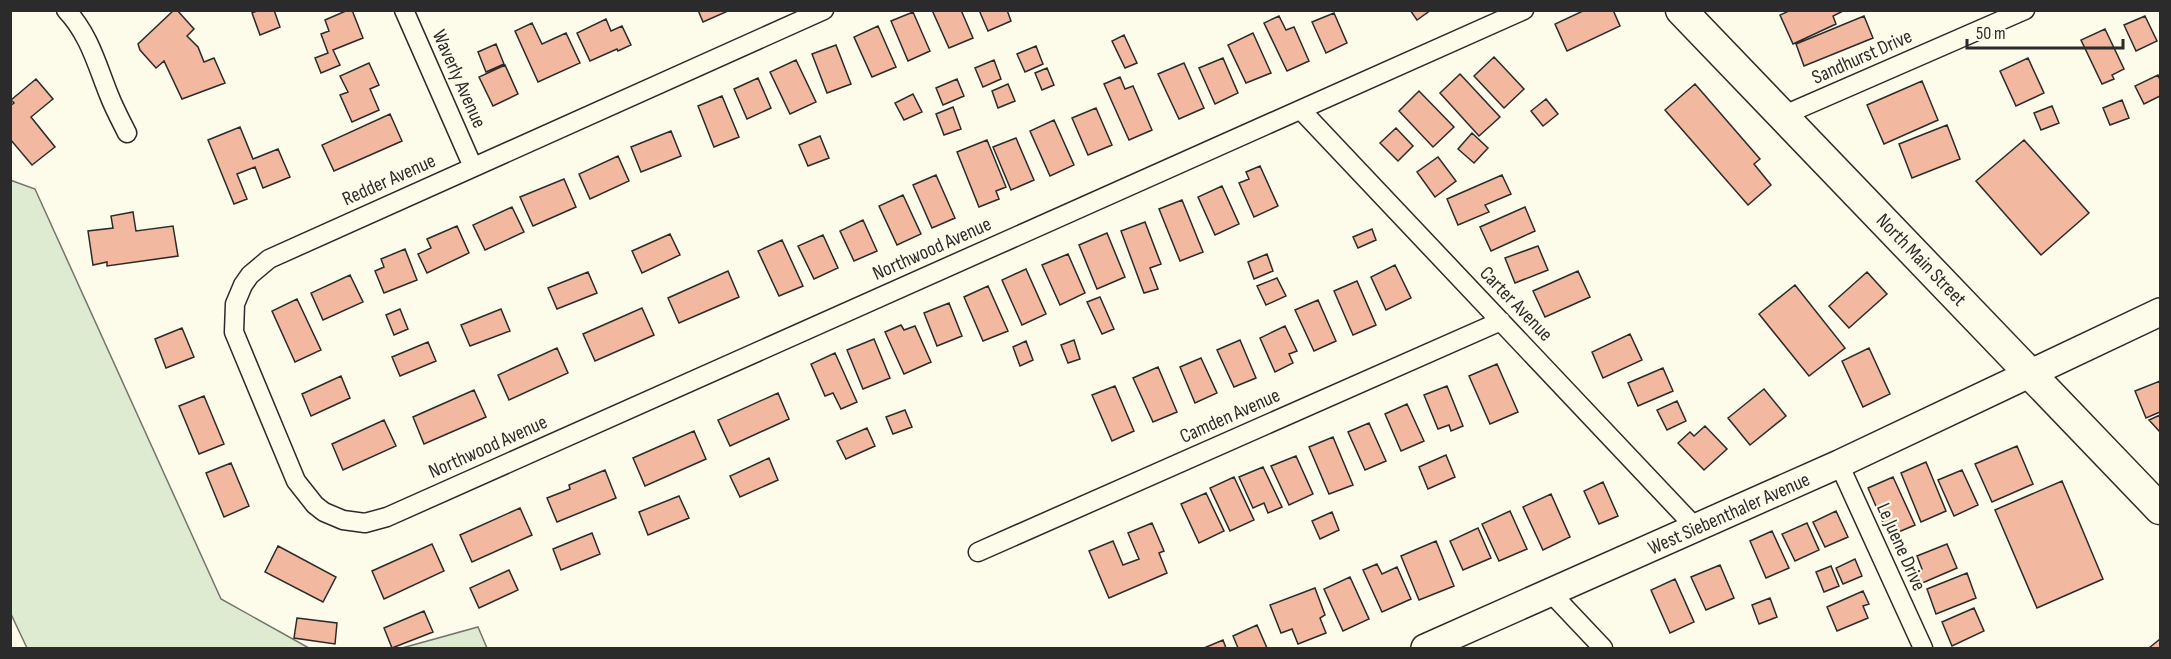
<svg xmlns="http://www.w3.org/2000/svg" width="2171" height="659" viewBox="0 0 2171 659" font-family="'Sofia Sans Condensed',sans-serif">
<style>
.green{fill:#deebd1;stroke:#74746e;stroke-width:1.5}
.building{fill:#f2b8a0;stroke:#2b2b2b;stroke-width:1.5}
.lines{fill:none;stroke-linecap:round;stroke-linejoin:round}
.minor-casing{stroke:#2b2b2b;stroke-width:21}
.secondary-casing{stroke:#2b2b2b;stroke-width:30}
.primary-casing{stroke:#2b2b2b;stroke-width:33}
.minor{stroke:#fdfbea;stroke-width:18}
.secondary{stroke:#fdfbea;stroke-width:27}
.primary{stroke:#fdfbea;stroke-width:30}
.labels{text-anchor:middle;dominant-baseline:central;stroke-width:4.5;stroke-linejoin:round;paint-order:stroke}
.street-label{font-size:20px;fill:#2b2b2b;stroke:#fdfbea}
</style>
<rect width="100%" height="100%" fill="#fdfbea"/>
<!-- green -->
<path class="green" d="M10,180L35,189L221,599L309,648H27L10,612Z
M478,627L487,648H402Z"/>
<!-- building -->
<path class="building" d="M174,10H177L194,29L187,36L198,47L204,62L214,58L225,83L182,99L164,61L156,68L140,50L138,44Z
M259,10H274L280,27L260,35L252,13Z
M348,10H352L363,38L333,50L340,65L321,73L315,58L328,53L321,34L329,31L325,20Z
M698,10H727L728,11L703,22Z
M932,10H961L973,38L949,48Z
M979,10H1007L1011,21L988,31Z
M1410,10H1431L1417,20Z
M1585,10H1613L1620,26L1567,51L1555,24Z
M1791,10H1845L1833,16L1836,24L1793,44L1780,15Z
M913,12L930,51L908,61L891,21Z
M1334,13L1347,43L1326,53L1312,22Z
M1279,16L1286,30L1294,27L1309,61L1287,71L1264,23Z
M1864,16L1873,38L1804,66L1796,44Z
M2145,16L2157,41L2136,51L2124,25Z
M606,19L611,31L622,26L631,45L618,51L617,49L590,61L577,33Z
M532,23L542,44L566,33L580,63L538,82L515,31Z
M878,26L896,67L872,77L854,37Z
M2105,29L2124,69L2112,75L2114,79L2102,84L2081,40Z
M1253,33L1271,73L1246,83L1228,45Z
M1124,35L1137,63L1125,68L1112,41Z
M496,44L504,64L486,72L478,52Z
M836,45L851,84L827,93L812,54Z
M1036,46L1043,64L1025,72L1017,54Z
M1494,57L1524,89L1504,108L1474,76Z
M1223,58L1238,93L1215,104L1199,68Z
M2028,58L2044,93L2016,106L2000,71Z
M796,60L816,102L790,114L770,72Z
M994,60L1001,79L983,87L975,68Z
M369,63L379,85L370,89L379,110L352,122L340,95L348,92L340,76Z
M1184,63L1204,108L1179,119L1158,74Z
M505,65L518,94L493,106L479,77Z
M1047,68L1054,85L1042,90L1035,73Z
M1460,74L1500,117L1479,136L1440,93Z
M2158,75L2160,80V96L2144,104L2135,86Z
M1120,77L1125,89L1133,86L1152,130L1129,140L1104,84Z
M758,78L771,108L747,119L734,89Z
M36,79L53,99L31,117L55,147L32,165L10,139V106L14,103L11,100Z
M957,79L964,96L943,105L936,88Z
M1922,81L1938,120L1884,144L1867,105Z
M1008,84L1015,101L998,108L992,91Z
M1695,84L1760,159L1754,164L1771,185L1748,205L1665,110Z
M1419,91L1454,127L1433,147L1399,111Z
M913,94L922,112L904,120L895,103Z
M722,96L739,137L714,147L698,106Z
M1546,99L1558,114L1543,126L1531,111Z
M2122,100L2129,118L2110,125L2103,108Z
M2052,106L2059,123L2041,130L2034,113Z
M953,107L961,129L944,135L936,114Z
M1096,108L1112,145L1088,155L1072,118Z
M390,114L402,141L334,171L322,145Z
M1054,120L1074,165L1050,176L1030,131Z
M1947,125L1960,159L1912,178L1899,144Z
M240,127L253,159L278,149L290,177L263,188L255,167L237,174L247,199L234,204L208,140Z
M1396,128L1413,146L1398,161L1380,143Z
M671,131L681,156L641,172L631,147Z
M1472,133L1488,148L1474,163L1458,149Z
M820,136L829,158L808,166L799,145Z
M1016,138L1034,180L1011,190L993,147Z
M987,140L1006,187L996,191L999,199L979,207L957,152Z
M2024,140L2089,213L2041,255L1976,181Z
M618,156L629,181L590,199L579,174Z
M1438,157L1456,181L1435,197L1417,172Z
M1260,166L1278,206L1254,217L1239,183L1249,179L1246,172Z
M936,175L955,218L932,228L913,185Z
M1502,175L1511,194L1485,205L1489,212L1458,225L1447,199Z
M564,179L576,207L533,226L520,197Z
M1222,186L1239,224L1215,235L1198,197Z
M903,195L921,234L897,245L879,206Z
M1182,200L1203,252L1180,261L1159,209Z
M512,207L524,232L485,250L473,225Z
M1525,207L1535,231L1491,251L1480,227Z
M133,212L136,231L173,226L178,256L107,266V262L93,265L88,231L113,228L111,216Z
M863,220L877,251L854,261L840,231Z
M1145,222L1161,264L1150,268L1158,289L1144,293L1121,231Z
M457,226L469,253L427,273L418,254L431,248L427,239Z
M1372,229L1376,240L1358,248L1353,237Z
M1107,233L1125,277L1097,289L1079,245Z
M670,234L680,255L642,273L632,251Z
M823,235L838,268L814,279L798,246Z
M782,240L803,286L779,296L758,251Z
M1538,246L1548,270L1515,283L1505,258Z
M405,249L417,280L384,293L375,271L384,267L381,259Z
M1068,254L1085,293L1060,305L1042,265Z
M1267,254L1273,271L1254,279L1248,262Z
M1395,265L1411,298L1386,310L1371,277Z
M1026,269L1046,314L1022,325L1002,280Z
M728,271L739,297L679,323L668,298Z
M1578,271L1590,297L1545,317L1533,291Z
M588,272L597,293L557,309L548,288Z
M1867,272L1887,294L1849,328L1829,306Z
M350,275L363,302L323,320L311,293Z
M1277,278L1286,296L1266,305L1257,286Z
M1357,281L1376,325L1353,335L1334,291Z
M1795,285L1845,348L1809,376L1759,314Z
M988,286L1008,331L983,341L964,297Z
M1100,297L1114,329L1102,334L1087,302Z
M297,299L321,350L295,362L272,311Z
M1318,300L1336,341L1314,351L1295,310Z
M949,303L962,336L937,346L924,313Z
M642,308L654,335L595,361L583,334Z
M400,309L408,329L394,335L386,315Z
M501,309L510,331L470,346L461,325Z
M901,325L904,330L915,326L931,362L904,374L885,332Z
M1285,326L1297,351L1289,354L1293,363L1275,372L1260,338Z
M182,328L194,357L166,368L155,339Z
M1630,334L1642,360L1603,378L1592,352Z
M874,339L890,378L863,389L847,350Z
M1074,340L1080,359L1068,363L1061,345Z
M1240,340L1256,378L1234,387L1217,350Z
M1026,341L1033,360L1020,366L1013,347Z
M428,342L436,361L400,376L392,357Z
M557,348L568,373L509,400L498,375Z
M1869,348L1890,394L1863,407L1842,361Z
M835,353L857,402L841,409L833,393L825,396L811,364Z
M1201,358L1217,393L1195,403L1180,367Z
M1497,364L1518,412L1490,424L1469,376Z
M1158,367L1177,412L1153,422L1133,378Z
M1663,368L1673,391L1638,406L1628,383Z
M341,376L350,398L311,416L302,394Z
M2160,381V412L2146,418L2135,391Z
M1115,386L1134,431L1112,441L1092,395Z
M1447,386L1463,426L1451,431L1449,425L1438,429L1424,395Z
M1764,389L1786,416L1750,445L1728,418Z
M474,390L486,417L424,444L413,417Z
M778,393L789,419L730,446L718,420Z
M204,396L224,444L199,454L179,406Z
M1677,401L1686,421L1667,430L1657,410Z
M1407,404L1424,441L1401,451L1385,414Z
M905,410L912,427L893,434L886,417Z
M2160,415V432L2149,420Z
M384,420L396,446L343,470L332,444Z
M1369,423L1386,461L1365,470L1348,432Z
M1705,426L1727,449L1704,470L1678,443L1690,432L1694,436Z
M867,428L875,446L846,459L837,441Z
M694,431L706,459L645,486L633,458Z
M1333,437L1353,485L1329,494L1309,447Z
M2017,446L2033,484L1992,502L1975,464Z
M1446,455L1455,477L1428,489L1419,467Z
M1296,456L1313,494L1289,505L1271,466Z
M769,458L778,480L740,497L730,476Z
M1926,462L1946,511L1921,522L1901,473Z
M231,463L249,506L224,517L206,473Z
M1263,467L1282,507L1268,513L1264,503L1253,508L1239,477Z
M605,470L616,498L557,522L547,498L570,489L569,485Z
M1962,470L1978,505L1954,516L1938,480Z
M1234,477L1254,520L1230,531L1210,488Z
M1893,477L1915,525L1889,536L1868,488Z
M2062,481L2103,579L2037,608L1995,510Z
M1603,482L1618,516L1599,524L1584,491Z
M1206,493L1224,531L1199,543L1181,504Z
M1551,494L1570,537L1543,550L1523,507Z
M679,496L689,518L648,535L639,512Z
M520,508L532,535L472,562L460,535Z
M1510,511L1527,549L1499,561L1482,524Z
M1836,511L1848,537L1825,547L1813,522Z
M1332,512L1339,530L1320,539L1312,521Z
M1152,523L1164,551L1159,553L1167,573L1109,598L1089,551L1113,541L1123,565L1139,559L1128,533Z
M1807,523L1819,550L1795,561L1782,534Z
M1478,528L1491,558L1463,570L1450,541Z
M1772,531L1789,568L1766,578L1750,541Z
M592,533L600,554L561,570L553,549Z
M1436,541L1454,586L1419,600L1401,556Z
M432,544L444,571L384,599L372,571Z
M1947,544L1957,568L1920,584L1915,572L1922,569L1917,556Z
M278,546L336,577L323,602L265,572Z
M1855,559L1862,576L1843,584L1836,568Z
M1377,564L1382,574L1397,567L1411,599L1382,612L1363,570Z
M1720,565L1734,598L1706,610L1691,577Z
M1831,566L1839,586L1824,592L1816,572Z
M509,570L518,590L479,608L470,588Z
M1967,573L1976,598L1936,614L1927,589Z
M1350,577L1369,619L1343,631L1324,589Z
M1675,579L1694,622L1670,633L1651,590Z
M1315,588L1325,615L1320,618L1326,633L1298,644L1292,629L1281,633L1270,605Z
M1863,591L1869,604L1863,606L1868,618L1837,631L1827,607Z
M1770,598L1777,617L1759,624L1752,605Z
M1974,608L1984,631L1952,646L1942,622Z
M424,611L433,632L392,648L384,628Z
M297,618L337,623L335,644L294,638Z
M1257,625L1267,648H1238L1233,636Z
M2160,639V648H2149Z
M1223,640L1226,648H1204Z"/>
<g class="lines">
<defs>
<path id="minor" d="M66,10C89,34 97,65 109,95C114,108 121,121 127,133
M404,10L473,167
M824,10L269,259L250,275L243,285L235,304L234,332L296,481L315,505L324,512L343,520L365,523L387,517L1524,10
M1301,110L1697,529
M1782,116L2025,10
M1839,464L1923,648
M978,552L1501,321
M1551,593L1603,648"/>
<path id="secondary" d="M1425,648L1839,464L2160,312"/>
<path id="primary" d="M1681,10L2160,509"/>
</defs>
<!-- minor casing -->
<use href="#minor" class="minor-casing"/>
<!-- secondary casing -->
<use href="#secondary" class="secondary-casing"/>
<!-- primary casing -->
<use href="#primary" class="primary-casing"/>
<!-- minor -->
<use href="#minor" class="minor"/>
<!-- secondary -->
<use href="#secondary" class="secondary"/>
<!-- primary -->
<use href="#primary" class="primary"/>
</g>
<g class="labels">
<!-- street labels -->
<g class="street-label">
<text transform="translate(1862 57) rotate(-24)">Sandhurst Drive</text>
<text transform="translate(459 79) rotate(66)">Waverly Avenue</text>
<text transform="translate(389 180) rotate(-24)">Redder Avenue</text>
<text transform="translate(932 249) rotate(-24)">Northwood Avenue</text>
<text transform="translate(1921 260) rotate(46)">North Main Street</text>
<text transform="translate(1516 304) rotate(46)">Carter Avenue</text>
<text transform="translate(1230 416) rotate(-24)">Camden Avenue</text>
<text transform="translate(488 447) rotate(-24)">Northwood Avenue</text>
<text transform="translate(1729 514) rotate(-24)">West Siebenthaler Avenue</text>
<text transform="translate(1901 547) rotate(66)">Le Juene Drive</text>
</g>
</g>
<!-- border -->
<rect width="2171" height="659" fill="none" stroke="#2b2b2b" stroke-width="24"/>
<!-- scale -->
<path d="M1967 39v9h156v-9" fill="none" stroke="#2b2b2b" stroke-width="3"/>
<text x="1976" y="39" font-size="18" fill="#2b2b2b" stroke="#fdfbea" stroke-width="4.5" paint-order="stroke">50 m</text>
</svg>
